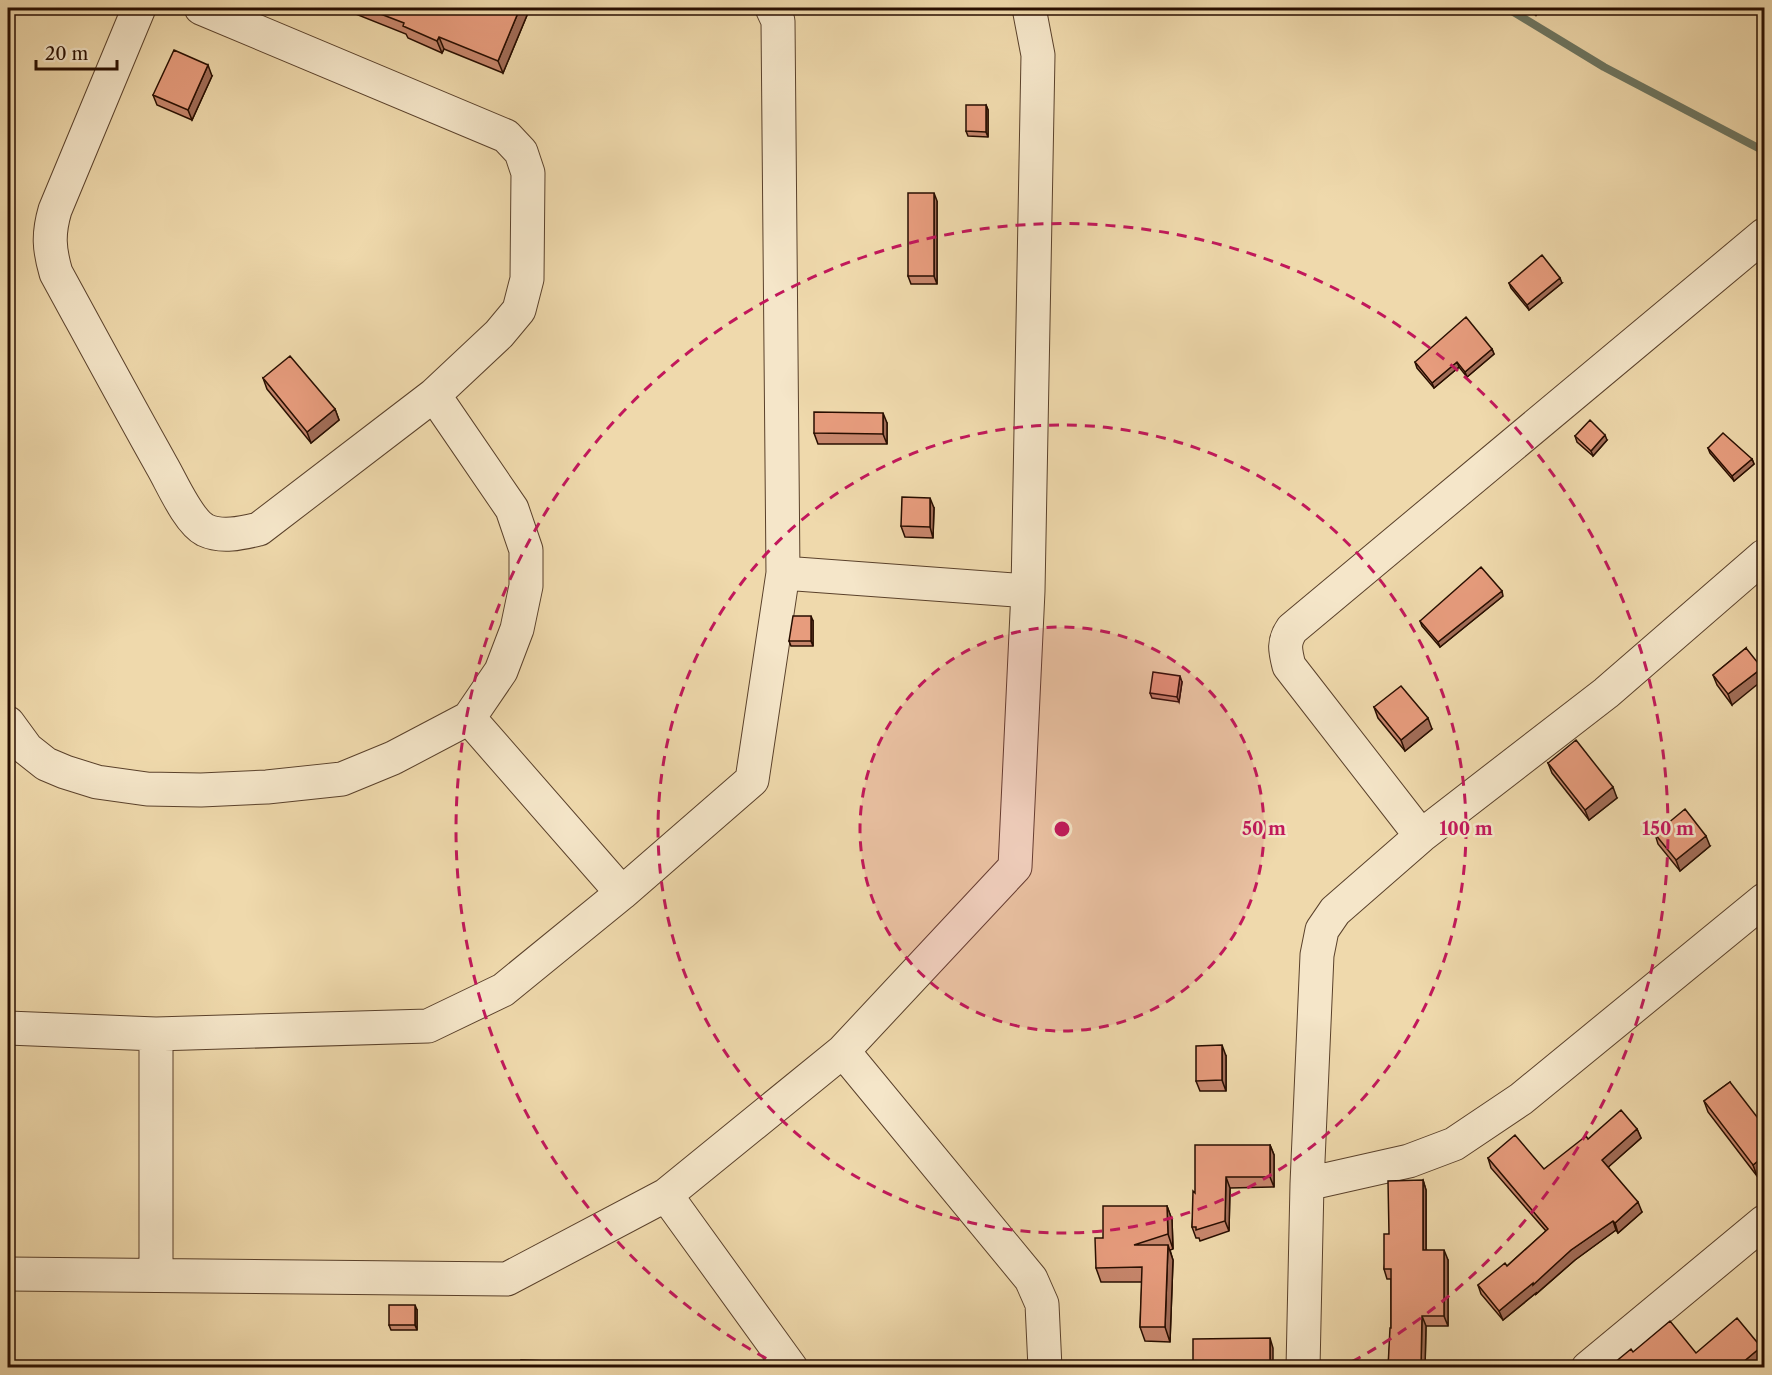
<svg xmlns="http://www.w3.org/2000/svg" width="1772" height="1375" viewBox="0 0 1772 1375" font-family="'Libre Caslon Text',serif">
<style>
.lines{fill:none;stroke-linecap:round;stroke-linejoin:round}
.stream{stroke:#6d7662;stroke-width:8}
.minor-casing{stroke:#5a412b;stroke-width:35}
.minor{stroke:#f5e6c9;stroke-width:33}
.wall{fill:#c7866c;stroke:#280e00;stroke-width:1.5}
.shaded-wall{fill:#a26d58;stroke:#280e00;stroke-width:1.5}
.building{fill:#e79c7d;stroke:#280e00;stroke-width:1.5}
.ring{fill:none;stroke:#c2185b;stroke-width:3;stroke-dasharray:10 8}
.centre{fill:#c2185b;stroke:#f5e6c9;stroke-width:3}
.ring-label{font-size:18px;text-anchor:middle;font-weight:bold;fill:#c2185b;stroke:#f5e6c9;stroke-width:5;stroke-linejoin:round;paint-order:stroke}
</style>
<rect width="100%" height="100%" fill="#efd9ac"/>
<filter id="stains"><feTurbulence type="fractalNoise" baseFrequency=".00333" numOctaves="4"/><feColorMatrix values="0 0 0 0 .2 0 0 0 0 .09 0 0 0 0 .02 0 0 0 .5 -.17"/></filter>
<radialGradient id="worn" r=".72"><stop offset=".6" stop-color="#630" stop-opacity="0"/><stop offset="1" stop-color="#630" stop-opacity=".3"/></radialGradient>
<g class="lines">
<!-- stream -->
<path class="stream" d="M1507,8L1604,67L1764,151"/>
<defs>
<path id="minor" d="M139,8L55,210C48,234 49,249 56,273C91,337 126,402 162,466C172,483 188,521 205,530C222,538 242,533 259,529L434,395L499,334L519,310L527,279L528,173L521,152L506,136L201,8
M783,573L1028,591
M469,718L622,893
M8,723L27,749L46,764L65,772L97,782L147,789L201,790L267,787L342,779L393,758L469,718L501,671L517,629L526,586V550L512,509L434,395
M1421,836L1289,666C1285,650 1283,642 1292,629L1764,235
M8,1028L156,1034L428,1026L503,990L622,893L752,780L783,573L778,21L772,8
M156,1034V1275
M843,1051L1031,1279L1042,1304L1045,1368
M1307,1184L1409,1161L1454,1144L1521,1099L1764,900
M666,1195L791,1368
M8,1274L507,1279L666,1195L843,1051L1015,867L1028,591L1038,55L1029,8
M1303,1368L1307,1184L1317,955L1322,930L1335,911L1421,836L1606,693L1764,556
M1588,1368L1764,1222"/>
</defs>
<!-- minor casing -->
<use href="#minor" class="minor-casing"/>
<!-- minor -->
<use href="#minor" class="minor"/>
</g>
<!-- wall -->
<path class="wall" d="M15,8H40L39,13Z
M347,8H530L503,73L444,49L442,53L408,38L406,34L348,11Z
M1518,8H1539L1536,15Z
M212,76L192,120L157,105L153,95Z
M986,105L988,110V137L968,136L966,131Z
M937,201V284H911L908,276Z
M1509,283H1562L1529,310L1511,288Z
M1492,349L1494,354L1467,377L1459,367L1434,388L1417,368L1415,362Z
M263,378L335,409L339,420L311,443L267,389Z
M887,423V444H818L814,433Z
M1575,436L1607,440L1593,456L1577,442Z
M1708,448L1752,459L1754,464L1734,481L1710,453Z
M934,508L933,538L905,537L901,526Z
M1503,596L1440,647L1422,626L1420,621Z
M813,621V646H791L789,641Z
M1746,648L1732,705L1717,685L1713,675Z
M1182,682L1179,702L1152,698L1150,693Z
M1374,707L1432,729L1405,751L1378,718Z
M1548,763L1617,798L1589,820L1552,773Z
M1655,834L1710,846L1680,871L1658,844Z
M1226,1056V1091H1200L1196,1081Z
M1730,1082L1757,1176L1708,1112L1704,1101Z
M1637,1129L1641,1138L1608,1167L1642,1212L1618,1233L1616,1230L1575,1260L1536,1294V1293L1503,1320L1481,1294L1478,1285L1507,1266L1546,1231L1491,1168L1488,1158L1544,1169L1588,1139Z
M1270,1145L1274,1155V1187L1230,1188L1229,1231L1200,1241L1199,1238H1196L1192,1227L1195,1193Z
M1423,1180L1426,1190V1250L1448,1260V1326H1426L1425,1368H1388L1391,1328V1279H1387L1384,1269L1389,1234Z
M1167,1206L1172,1220L1173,1249L1170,1250L1173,1260L1170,1342L1145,1341L1140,1327L1142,1282H1101L1096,1268L1103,1238Z
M417,1310V1330H391L389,1325Z"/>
<!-- shaded-wall -->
<path class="shaded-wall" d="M520,8H530L503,73L498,61Z
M1533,8H1539L1536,15Z
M439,37L444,49L442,53L437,41Z
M208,65L212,76L192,120L188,110Z
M986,105L988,110V137L986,132Z
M934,193L937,201V284L934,276Z
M1560,278L1562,283L1529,310L1527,305Z
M1492,349L1494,354L1467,377L1465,372Z
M1457,362L1459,367L1434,388L1432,383Z
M335,409L339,420L311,443L307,432Z
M883,413L887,423V444L883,434Z
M1605,435L1607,440L1593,456L1591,451Z
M1752,459L1754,464L1734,481L1732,476Z
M930,498L934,508L933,538L930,527Z
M1502,591L1503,596L1440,647L1438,642Z
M811,616L813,621V646L811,641Z
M1762,668L1764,676V679L1732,705L1728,694Z
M1180,676L1182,682L1179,702L1177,697Z
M1428,718L1432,729L1405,751L1401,740Z
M1613,787L1617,798L1589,820L1585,810Z
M1706,836L1710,846L1680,871L1676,860Z
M1222,1045L1226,1056V1091L1222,1080Z
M1637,1129L1641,1138L1605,1170L1602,1160Z
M1270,1145L1274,1155V1187L1270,1177Z
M1764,1156V1170L1757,1176L1753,1165Z
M1226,1177L1230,1188L1229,1231L1225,1221Z
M1423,1180L1426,1190V1260L1423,1250Z
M1638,1202L1642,1212L1618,1233L1615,1223Z
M1167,1206L1172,1220L1173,1249L1168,1234Z
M1613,1221L1616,1230L1575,1260L1536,1294V1293L1503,1320L1499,1311L1571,1250Z
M1168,1245L1173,1260L1170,1342L1165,1327Z
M1444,1250L1448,1260V1326L1444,1316Z
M415,1305L417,1310V1330L415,1325Z
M1422,1316L1426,1326L1425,1368H1421Z
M1270,1338L1273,1348V1368H1270Z
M1761,1347L1764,1357L1752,1368H1736Z"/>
<!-- building -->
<path class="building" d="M365,8H520L498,61L439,37L437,41L403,26L404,23Z
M174,50L208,65L188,110L153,95Z
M966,105H986V132L966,131Z
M908,193H934V276H908Z
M1542,255L1560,278L1527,305L1509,283Z
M1466,317L1492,349L1465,372L1457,362L1432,383L1415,362Z
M290,356L335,409L307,432L263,378Z
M814,412L883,413V434L814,433Z
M1590,420L1605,435L1591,451L1575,436Z
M1723,433L1752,459L1732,476L1708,448Z
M902,497L930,498V527L901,526Z
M1481,567L1502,591L1438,642L1420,621Z
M793,616H811V641H789Z
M1746,648L1762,668L1728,694L1713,675Z
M1153,672L1180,676L1177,697L1150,693Z
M1401,686L1428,718L1401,740L1374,707Z
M1576,740L1613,787L1585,810L1548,763Z
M1685,809L1706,836L1676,860L1655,834Z
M1222,1045V1080L1196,1081V1046Z
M1730,1082L1764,1126V1156L1753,1165L1704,1101Z
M1621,1110L1637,1129L1602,1160L1638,1202L1615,1223L1613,1221L1571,1250L1533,1285V1283L1499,1311L1478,1285L1505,1263L1507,1266L1548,1229L1488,1158L1515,1135L1544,1169L1586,1136L1588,1139Z
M1195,1145H1270V1177H1226L1225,1221L1196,1230V1227H1192L1193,1191L1195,1193Z
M1423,1180V1250H1444V1316H1422L1421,1368H1388L1390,1328H1391V1269H1384V1234H1389L1388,1181Z
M1103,1206H1167L1168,1234L1134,1245H1168L1165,1327H1140L1142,1267L1096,1268L1095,1238H1103Z
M389,1305H415V1325H389Z
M1737,1318L1761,1347L1736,1368H1608L1631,1349L1633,1352L1670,1321L1696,1353Z
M1270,1338V1368H1193V1339Z
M521,1360L548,1361V1368H521Z
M8,1364H35V1368H8Z"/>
<!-- distance rings -->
<circle cx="1062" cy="829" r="202" fill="#c2185b" fill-opacity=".12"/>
<g class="ring">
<circle cx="1062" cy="829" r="202"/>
<circle cx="1062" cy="829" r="404"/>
<path d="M782 1367A606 606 0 1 1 1342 1367"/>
</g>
<circle cx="1062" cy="829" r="9" class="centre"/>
<g class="ring-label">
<text x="1264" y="835">50 m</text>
<text x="1466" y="835">100 m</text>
<text x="1668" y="835">150 m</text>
</g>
<!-- margin -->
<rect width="1772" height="1375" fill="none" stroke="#efd9ac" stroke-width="30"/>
<rect x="9" y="9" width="1754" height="1357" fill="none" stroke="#280e00" stroke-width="3"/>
<rect x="15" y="15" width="1742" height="1345" fill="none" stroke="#280e00" stroke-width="1.5"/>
<!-- scale -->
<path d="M36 60v9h81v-9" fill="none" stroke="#280e00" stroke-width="3"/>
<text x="45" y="60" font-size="18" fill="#280e00" stroke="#f5e6c9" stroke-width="4.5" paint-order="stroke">20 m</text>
<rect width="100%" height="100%" filter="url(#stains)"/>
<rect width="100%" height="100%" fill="url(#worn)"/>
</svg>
